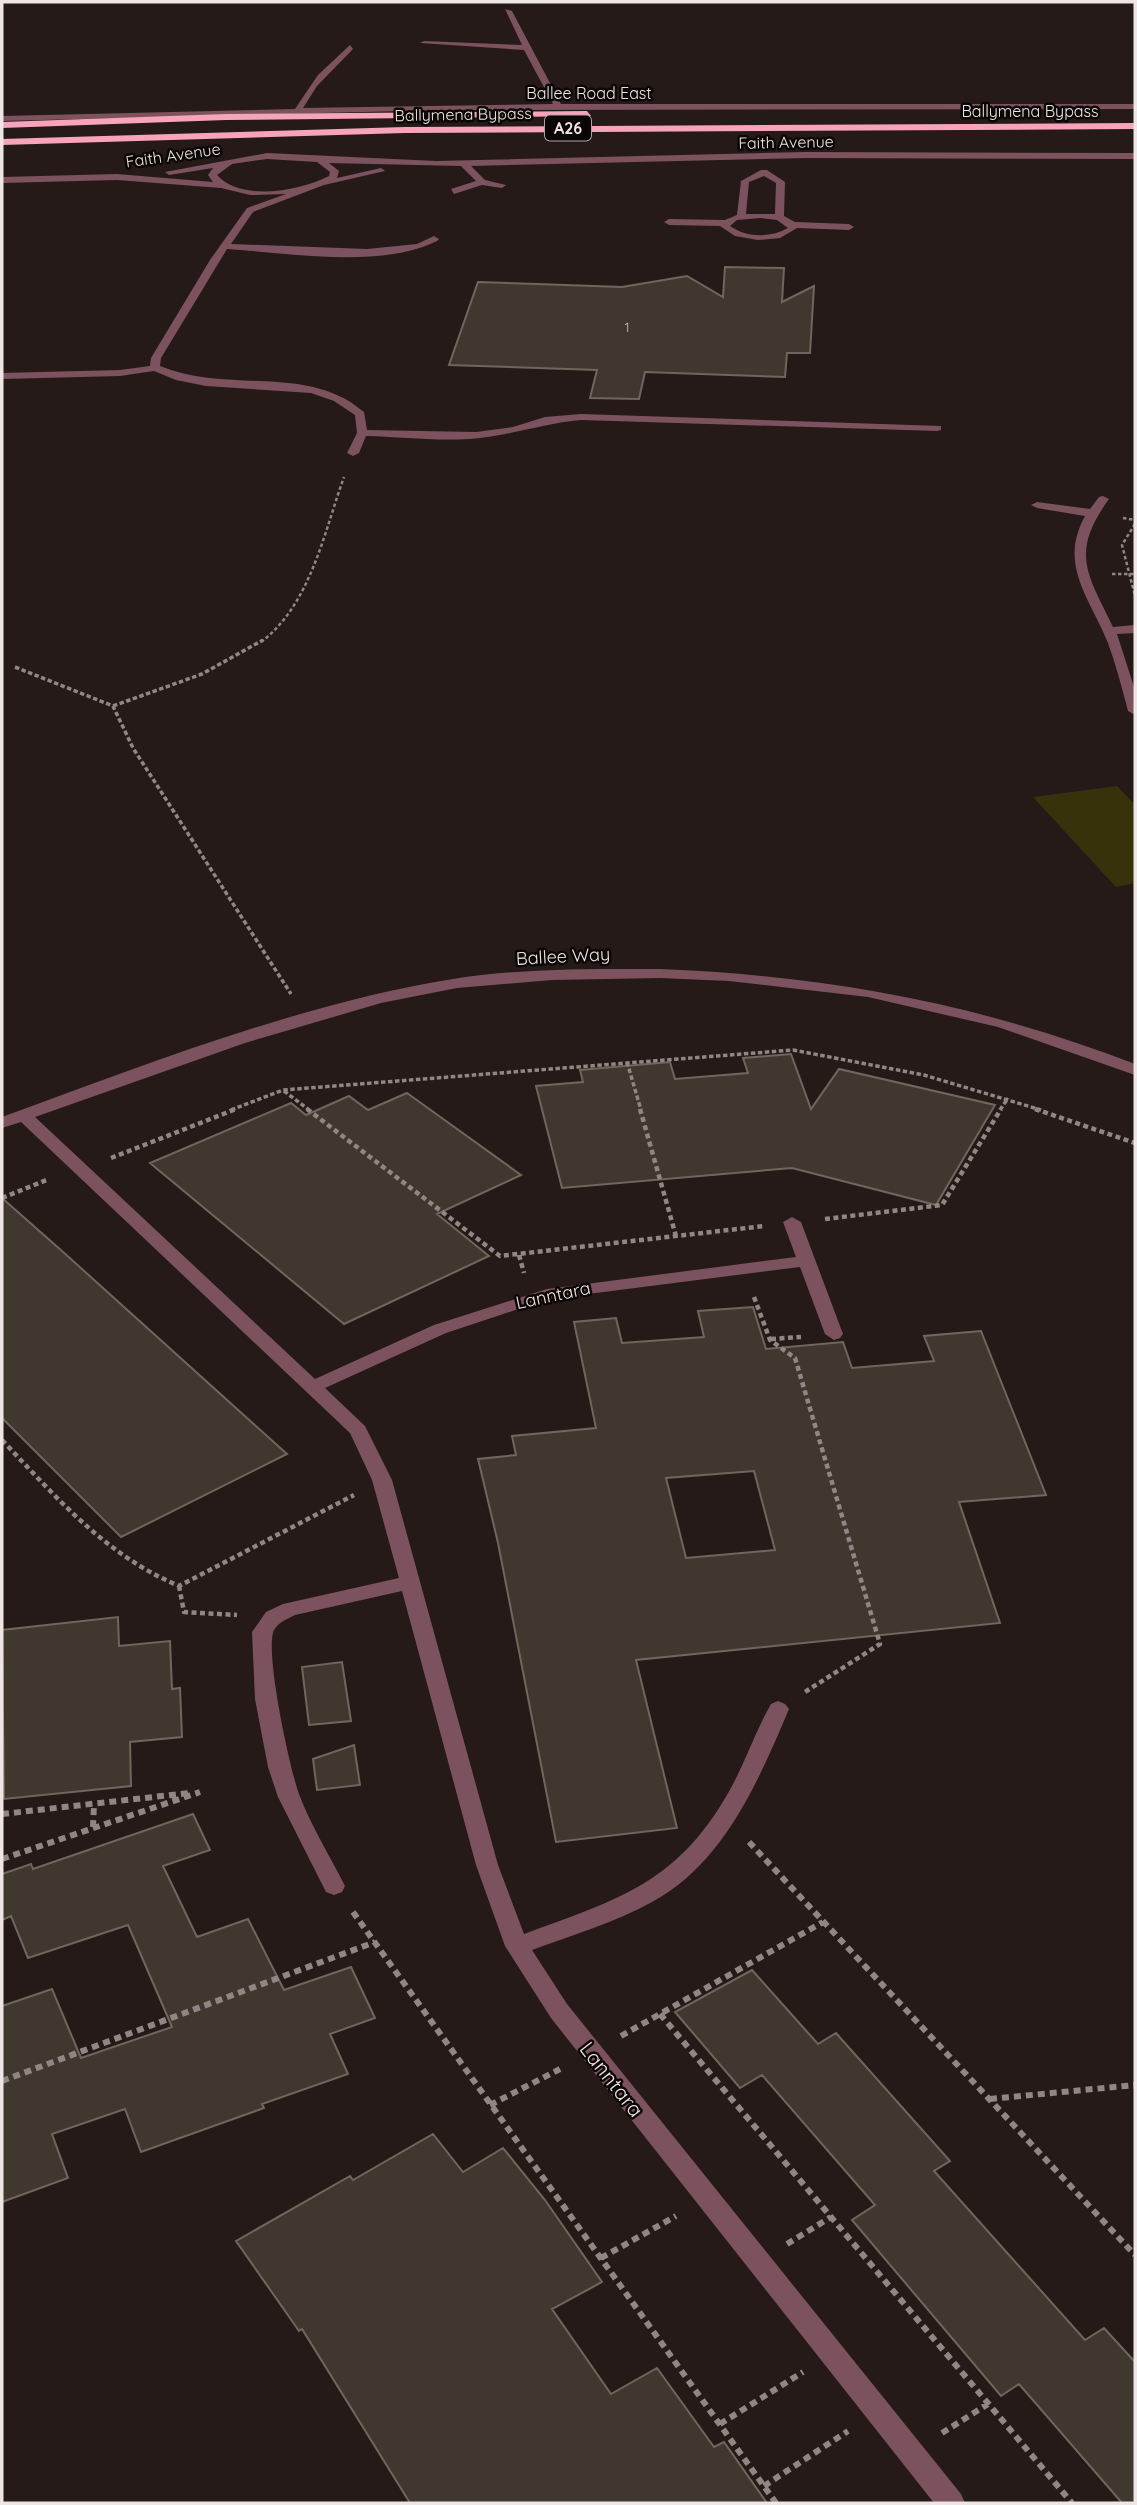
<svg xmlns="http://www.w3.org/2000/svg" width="1137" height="2505" viewBox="0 0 1137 2505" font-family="Quicksand,sans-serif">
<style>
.green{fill:#37310c}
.building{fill:#40382f;stroke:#70665d;stroke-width:2;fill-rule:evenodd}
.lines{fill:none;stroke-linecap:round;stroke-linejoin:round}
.path-far3{stroke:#908684;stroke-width:2.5;stroke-dasharray:3.5 2.5;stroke-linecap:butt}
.path-far2{stroke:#908684;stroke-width:3.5;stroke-dasharray:4.5 2.5;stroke-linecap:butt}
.path-far1{stroke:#908684;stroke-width:4.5;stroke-dasharray:5 3.5;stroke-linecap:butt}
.path{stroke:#908684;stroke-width:6;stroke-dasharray:7 5;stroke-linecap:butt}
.minor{fill:#7c525e;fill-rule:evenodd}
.highway{fill:#f7a3bb;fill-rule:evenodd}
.labels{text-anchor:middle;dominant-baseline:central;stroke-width:5;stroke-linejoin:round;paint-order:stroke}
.number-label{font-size:14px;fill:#c2bab7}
.far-street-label{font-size:16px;fill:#eee6e4;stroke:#0b0706}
.shield{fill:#0b0706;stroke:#aaa3a1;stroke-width:2}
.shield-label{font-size:16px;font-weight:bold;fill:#eee6e4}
.street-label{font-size:18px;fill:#eee6e4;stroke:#0b0706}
.near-street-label{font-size:21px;fill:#eee6e4;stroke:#0b0706}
</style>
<rect width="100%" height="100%" fill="#261a18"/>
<!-- green -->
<path class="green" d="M1117,786L1135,805V883L1116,887L1033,797Z"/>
<!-- building -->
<path class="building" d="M725,267L784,268L782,302L814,286L810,353H787L785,377L645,372L639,399L590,398L597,370L449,365L478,282L622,287L687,276L723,297Z
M791,1054L811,1109L839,1069L995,1105L936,1205L792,1168L562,1188L536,1086L583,1082L580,1070L670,1062L675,1079L748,1073L743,1058Z
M407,1093L521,1175L437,1214L489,1256L344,1324L150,1163L291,1103L306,1115L349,1096L368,1110Z
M2,1198L62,1251L287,1454L121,1537L2,1418Z
M753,1307L766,1349L843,1342L852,1368L934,1361L924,1336L981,1331L1046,1495L959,1502L1000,1623L636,1660L677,1828L556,1842L498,1543L478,1459L516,1455L512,1436L596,1428L574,1322L616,1318L622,1343L704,1337L698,1311ZM754,1471L775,1550L686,1558L666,1478Z
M118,1617L119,1646L170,1641L172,1689L180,1688L182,1737L130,1742L131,1786L4,1799L2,1630Z
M342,1662L351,1721L309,1725L302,1667Z
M354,1745L360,1785L317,1790L313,1759Z
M193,1814L210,1850L163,1866L197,1937L248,1919L284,1990L351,1967L375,2018L330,2034L348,2074L262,2104L264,2108L141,2152L125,2109L52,2134L68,2178L2,2202V2006L52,1989L81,2058L172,2027L128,1925L28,1958L11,1916L2,1920V1874L31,1864L33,1869Z
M752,1970L818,2044L836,2033L950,2161L934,2171L1085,2340L1104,2328L1135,2362V2503H1122L1019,2384L1001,2396L852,2220L875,2205L762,2075L740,2088L675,2012Z
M433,2134L463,2172L503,2148L545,2200L602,2282L552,2309L611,2394L657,2368L714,2447L724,2442L767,2503H410L302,2329L299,2331L236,2241L350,2176L353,2180Z"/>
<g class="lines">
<!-- path-far3 -->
<path class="path-far3" d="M1123,518L1135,520
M1135,524L1122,545L1135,596
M1112,574H1135
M261,642C311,604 324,532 344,477"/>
<!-- path-far2 -->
<path class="path-far2" d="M15,667L113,706L133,748L291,994
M113,706L202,674L263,640
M627,1062L641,1110
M284,1091L309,1110
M231,1110L283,1090L793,1050L924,1075L1041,1110
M1000,1110L1008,1098"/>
<!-- path-far1 -->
<path class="path-far1" d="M307,1109L500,1256L764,1226
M640,1109L676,1236
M1035,1109L1135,1143
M111,1158L236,1109
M2,1198L49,1179
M825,1219L942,1205L1001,1109
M519,1255L524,1273
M754,1297L770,1340L795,1358L880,1644L805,1692
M771,1339L801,1337
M2,1440C56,1497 105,1555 179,1586L354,1495
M179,1586L184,1612L237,1615"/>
<!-- path -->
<path class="path" d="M2,1814L189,1793
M93,1827L94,1804
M749,1842L1135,2255
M2,1859L200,1792
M353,1912L776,2503
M660,2014L1072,2503
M621,2036L823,1922
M2,2081L375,1942
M990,2099L1135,2085
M490,2105L560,2069
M787,2244L831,2217
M601,2258L676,2216
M720,2424L803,2372
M942,2433L988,2404
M764,2486L848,2431"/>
<!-- minor -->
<path class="minor" d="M505,9L512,11L561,104H1135V109L443,110L2,121V116L295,109L318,75L350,45L353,49L317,86L303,108L553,104L524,50L420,43L424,41L522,45Z
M806,152L1135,153V159L806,158L471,166L485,180L506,185L502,188L482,185L454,194L451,189L476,181L461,166L329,163L339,171L337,178L381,168L385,171L324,185L253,212L231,244L367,249L417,244L434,236L439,239L437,241C381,269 289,253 227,249L161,358L160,366C220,391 287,370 341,397C349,400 357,407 364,412L367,430L476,432L513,427L545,417L581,414L941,426V430L937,431L581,420C546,423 515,434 480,438C443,442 403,437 366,436L359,453L353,456L347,453L357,433L355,415L334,401L311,393L206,386L176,380L154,371L120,376L2,379V373L120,370L150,366L151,358L210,260L247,208L286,194L250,195L221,188L117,180L2,183V177L117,174L213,182L208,175L213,168L169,175L165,172L267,153L436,161ZM267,159L317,162L330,172L329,176C300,191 241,202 217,175L232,164Z
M761,170H767L785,182L784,216L795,222L849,224L854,227L849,230L797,228L780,238L758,240L735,236L720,226L669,225L664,222L669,219L725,220L737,215L741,181ZM764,176L776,183L775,214H746L749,182ZM761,218L777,220L788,228C770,238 747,238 730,226L737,220Z
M1103,496L1109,499C1070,553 1087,573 1113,627L1135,625V633L1117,634L1135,690V715L1128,711C1122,688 1116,665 1108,643C1090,598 1058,565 1085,516L1037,508L1031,505L1037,502L1090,509L1099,497Z
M660,969C830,976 976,1003 1135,1064V1075L998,1027L868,997L729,981L660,978L552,980L457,988L381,1003L245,1043L35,1117L315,1379L434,1325L547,1289L796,1257L783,1222L792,1217L801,1222L843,1334L840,1338L834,1340L825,1334L800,1267L549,1299L446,1333L325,1388L365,1426L392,1480L498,1865L524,1934C620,1899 680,1882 732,1786C746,1760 756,1730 771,1704L778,1701L785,1704L789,1709C758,1782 724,1863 652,1902C614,1923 572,1935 532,1950L567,2004L961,2494L965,2503H934L551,2018L505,1946L476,1865L402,1591L295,1615C287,1619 279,1622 274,1630C264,1650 290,1770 299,1794C311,1826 330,1856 345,1886L342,1892L334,1895L326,1892L278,1797L268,1767L255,1699L252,1632L266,1612L283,1604L399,1578L372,1480L350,1433L21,1122L2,1128V1117C145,1065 302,1003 453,979C521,968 591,969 660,969Z"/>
<!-- highway -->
<path class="highway" d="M587,111L591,116L226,120L2,128V122L226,114Z
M1135,123V129L405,133L2,145V139L405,127Z"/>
</g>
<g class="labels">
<!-- number labels -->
<g class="number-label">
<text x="627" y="327">1</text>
</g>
<!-- far-street labels -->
<g class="far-street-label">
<text x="589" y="93">Ballee Road East</text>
<text x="1030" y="111">Ballymena Bypass</text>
<text transform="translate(463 114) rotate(-1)">Ballymena Bypass</text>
<text transform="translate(786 142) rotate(-1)">Faith Avenue</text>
<text transform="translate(173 155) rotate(-8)">Faith Avenue</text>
</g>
<!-- shield labels -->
<rect class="shield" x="545" y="115.5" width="46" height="25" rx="5"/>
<g class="shield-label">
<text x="568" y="128">A26</text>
</g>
<!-- street labels -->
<g class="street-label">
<text transform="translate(563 956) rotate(-3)">Ballee Way</text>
<text transform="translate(553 1295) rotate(-12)">Lanntara</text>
</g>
<!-- near-street labels -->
<g class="near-street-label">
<text transform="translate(612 2079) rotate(52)">Lanntara</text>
</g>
</g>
<!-- border -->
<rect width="1137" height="2505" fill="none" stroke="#eee6e4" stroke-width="7"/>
</svg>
